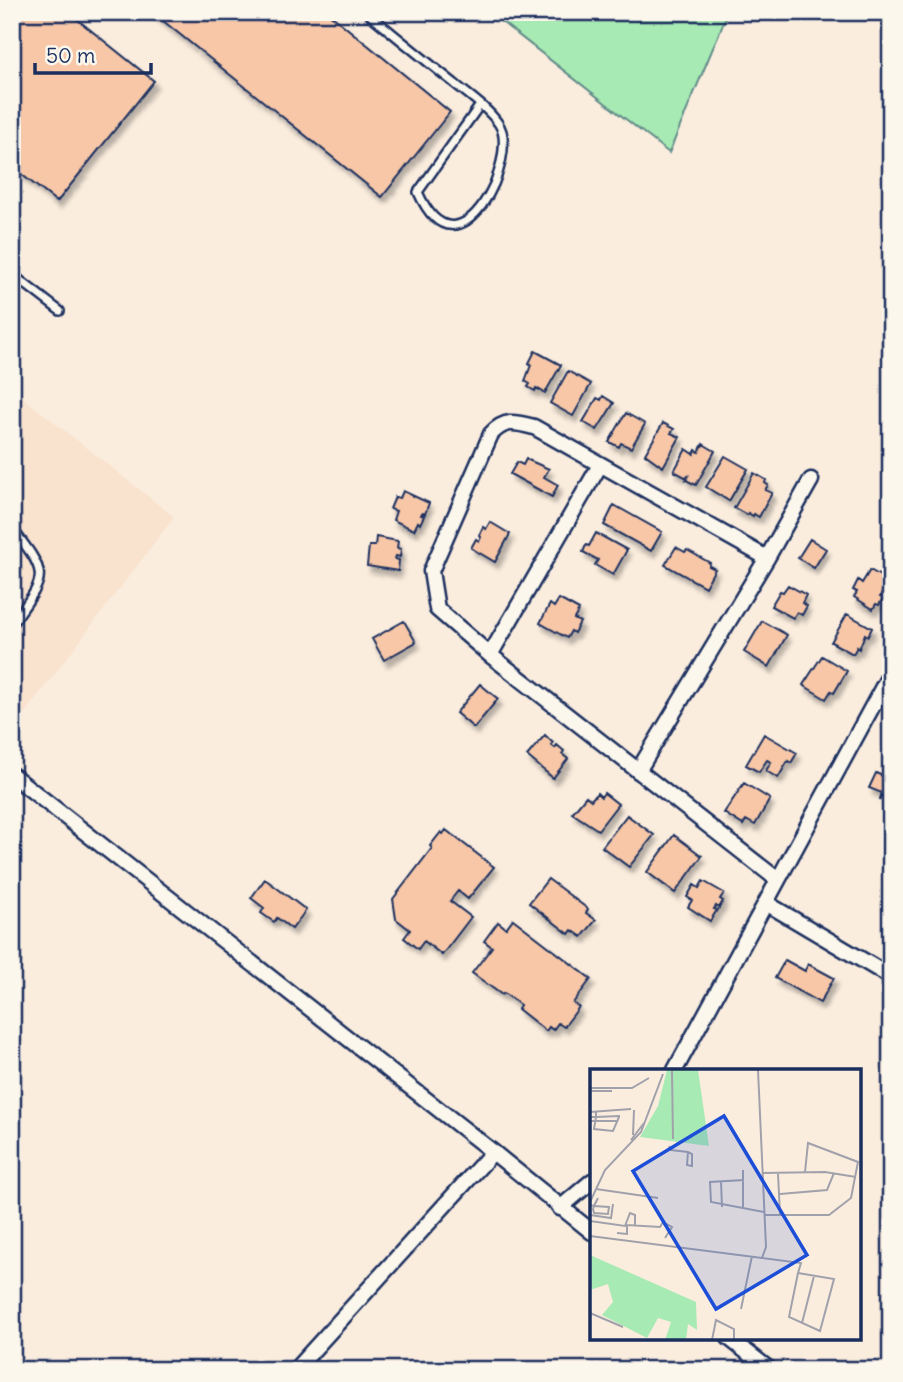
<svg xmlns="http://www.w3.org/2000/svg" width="903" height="1382" viewBox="0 0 903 1382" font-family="Delius,sans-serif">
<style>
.built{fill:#f9e2ce}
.green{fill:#a8eab4;stroke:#628c89;stroke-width:2}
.building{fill:#f7c7a7;stroke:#1b2f5e;stroke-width:2;filter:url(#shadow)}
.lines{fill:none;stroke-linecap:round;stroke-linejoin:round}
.lane-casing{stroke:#1b2f5e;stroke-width:12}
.street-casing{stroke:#1b2f5e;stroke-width:19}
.lane{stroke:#fbf7ec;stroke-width:7}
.street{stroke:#fbf7ec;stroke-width:14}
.inset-road{fill:none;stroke:#a1a1ab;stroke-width:2}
.view{fill:#1d4ed8;fill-opacity:0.15;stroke:#1d4ed8;stroke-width:3.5}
.inset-edge{fill:none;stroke:#1b2f5e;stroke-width:3.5}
</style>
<defs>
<filter id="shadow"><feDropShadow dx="3.5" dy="6" stdDeviation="2" flood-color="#0004"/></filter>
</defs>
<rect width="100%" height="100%" fill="#faedde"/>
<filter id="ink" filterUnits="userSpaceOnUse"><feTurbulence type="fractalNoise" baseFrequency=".0143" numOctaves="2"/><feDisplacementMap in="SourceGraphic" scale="14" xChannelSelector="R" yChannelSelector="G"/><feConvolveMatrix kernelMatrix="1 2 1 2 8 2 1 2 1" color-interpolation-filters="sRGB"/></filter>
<g filter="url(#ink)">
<!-- built -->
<path class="built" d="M12,389L174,517L12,730Z"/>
<!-- green -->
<path class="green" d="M489,12H728L669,153Z"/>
<!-- building -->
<path class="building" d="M12,12H68L154,81L57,202L12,167Z
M152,12H327L450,112L382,197Z
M535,351L561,365L545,393L536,388L535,391L528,387L530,384L525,381L531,365L529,363Z
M568,371L591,384L573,416L550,403Z
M603,396L614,403L597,430L583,422L597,398L601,400Z
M626,413L645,424L631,448L621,443L619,447L609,442Z
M663,423L674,429L671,433L680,437L663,467L645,454Z
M703,444L715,451L696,485L686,480L688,476L685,477L674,471L686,449L694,454L696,450L699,452Z
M725,456L748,469L729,501L706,487Z
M526,459L549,469L544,477L558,485L552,497L510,474L517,462L523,465Z
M754,473L766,480L765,483L768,485L765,490L772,493L759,517L754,514L753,516L748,513L747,515L734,508Z
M403,491L429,503L425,514L422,513L421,515L424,516L420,524L418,522L414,530L393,520L396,511L390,509L395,497L400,498Z
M614,505L662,532L651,551L604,525Z
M490,522L510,534L495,562L471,548L476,539L479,541L481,537L479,535L483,527L486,529Z
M596,533L627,550L613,575L595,565L598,560L583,552L586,545L589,546Z
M376,537L398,541L397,548L401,549L400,557L396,556L395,559L399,560L398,571L367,566L369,546H375Z
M810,539L826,549L814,568L798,558Z
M676,547L685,552L687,550L710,563L709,566L715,569L705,587L665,565Z
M870,570L891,582L890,598L882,593L880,597L883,598L879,605L876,604L873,609L854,597L857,592L853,590L858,580L862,583Z
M788,585L806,595L802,603L807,606L802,615L797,612L793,618L771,606L780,591L783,592Z
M559,599L579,610L574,619L580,622L574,633L571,631L567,638L540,623L550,604L554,607Z
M847,614L872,628L868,636L865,634L859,649L857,647L853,654L831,642Z
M404,621L416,642L384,660L372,639Z
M762,621L787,635L769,667L744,652Z
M822,656L847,671L834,693L831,691L826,699L803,685Z
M480,684L498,699L474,728L456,713Z
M764,734L797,753L791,763L788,761L778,778L766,771L771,762L767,760L759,772L746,765Z
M545,735L553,743L551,745L555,748L557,745L564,751L562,754L568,759L553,778L527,756Z
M876,773L891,780V797L887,803L880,799L882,793L869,788Z
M744,783L770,799L755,825L746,820L743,825L724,813Z
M597,793L601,797L604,793L618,804L598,830L572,813L586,796L591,800Z
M627,815L654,835L629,867L602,847Z
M446,830L494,867L468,899L458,891L450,901L471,917L442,955L424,941L418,949L404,938L410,930L396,919L393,899L432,848L430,846L441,832L443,834Z
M674,835L702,856L675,893L647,872Z
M265,879L306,910L292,929L277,918L274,922L261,913L264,908L251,898Z
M548,879L588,909L586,913L596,920L582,937L572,930L569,934L529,903Z
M703,881L724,893L720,899L723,901L719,908L716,906L714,909L717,910L710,921L688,907L692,900L687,897L694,885L699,888Z
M513,919L591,979L573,1003L579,1007L564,1027L558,1023L553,1030L549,1027L546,1031L518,1009L520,1005L504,993L502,995L472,973L492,947L484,941L498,922L506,928Z
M785,960L805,971L808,964L834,978L820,1003L775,978Z"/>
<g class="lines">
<defs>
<path id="lane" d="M370,12V15C398,38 426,61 454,83C468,95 487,107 498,123C522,155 459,286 418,192L480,105
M12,274L60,311
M12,528C50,577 47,575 12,624"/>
<path id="street" d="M767,558L534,427C515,422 505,419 491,434L431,571L437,609L490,655L778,880
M490,655L600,465
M638,771L767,558L811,480
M12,775L493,1152L592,1232
M766,903L891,977
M675,1070L891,672
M560,1208L592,1181
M729,1338L770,1370
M295,1370L493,1152"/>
</defs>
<!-- lane casing -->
<use href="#lane" class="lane-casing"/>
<!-- street casing -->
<use href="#street" class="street-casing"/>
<!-- lane -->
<use href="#lane" class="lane"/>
<!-- street -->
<use href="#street" class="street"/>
</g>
</g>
<!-- overview -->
<g transform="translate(590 1069)">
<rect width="271" height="271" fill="#faedde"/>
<path d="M77,1H108L119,77L50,68L68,37ZM0,186L106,233L107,261L98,255L96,271H75L81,253L68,249L57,269L12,246L23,233L18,215L0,221Z" fill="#a8eab4"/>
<path class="inset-road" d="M168,1L176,178L172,189M82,2L83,70M0,19H42L59,9M0,22H22M0,43L41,40M0,48H6L29,47V48L23,62L4,60L6,48V43M0,52H27M43,66L44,41M41,71L54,54M79,77L81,81L98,83L102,85V97L97,96L98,83M153,101V140M172,104L235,103L266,108M188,105L190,145M154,111L120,113L121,133L174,143M131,112L132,138M6,120L68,129M190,125L237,121L244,104M0,133L15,101L51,63L73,5M0,136L4,137L19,138L18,145L4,144L3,140L4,137L8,129M0,146L21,149L23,135M174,146H239L261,129L268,93L218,74L215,103M0,152L35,157L40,144L45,146V156M27,164L37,165V156L70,158L73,153L82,158L75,169M0,167L211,194L208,204L199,248L230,262L244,210L208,204M151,240L162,187M0,244L33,258M212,254L224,207M122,271L126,251L144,260V271"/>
<path class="view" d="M134,47L217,186L126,240L43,102Z"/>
<rect width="271" height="271" class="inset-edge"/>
</g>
<!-- margin -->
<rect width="903" height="1382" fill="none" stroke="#fbf7ec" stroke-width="42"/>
<rect x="21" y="21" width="861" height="1340" fill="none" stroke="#1b2f5e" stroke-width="2.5" filter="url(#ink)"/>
<!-- scale -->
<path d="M35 63v10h116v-10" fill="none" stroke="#1b2f5e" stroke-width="3.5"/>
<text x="46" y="63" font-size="21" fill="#1b2f5e" stroke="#fbf7ec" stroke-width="5" paint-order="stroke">50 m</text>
</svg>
